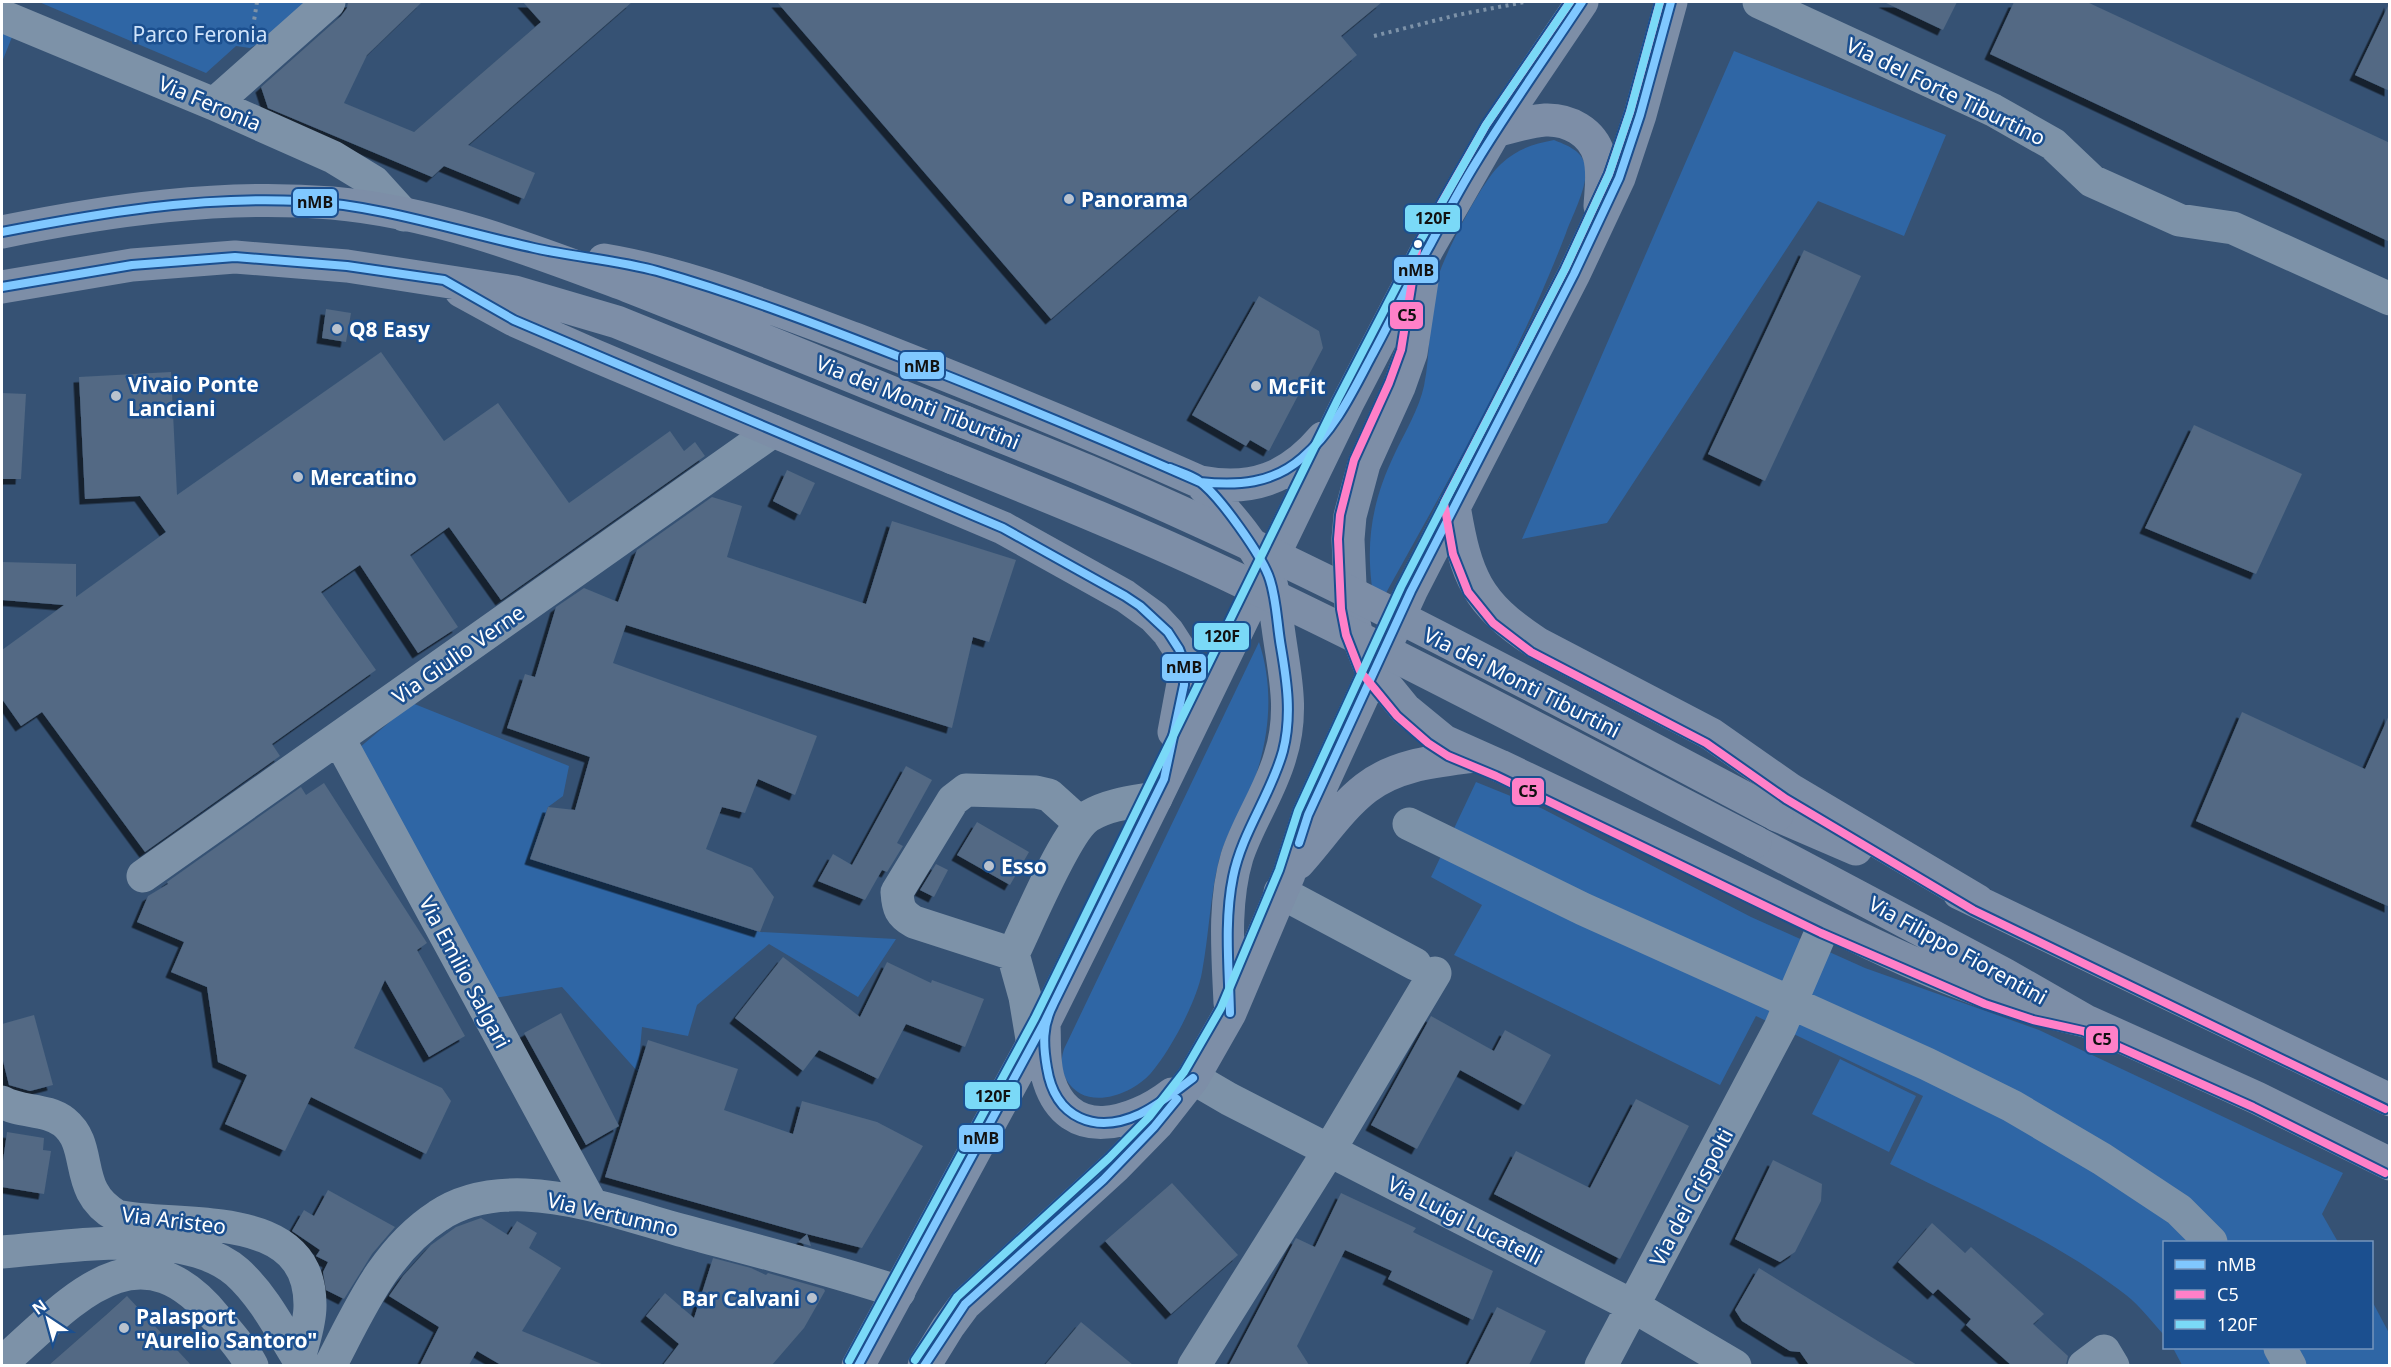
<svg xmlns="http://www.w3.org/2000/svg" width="2391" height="1367" viewBox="0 0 2391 1367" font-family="'Noto Sans',sans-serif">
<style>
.green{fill:#2f66a5}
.building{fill:#526984;filter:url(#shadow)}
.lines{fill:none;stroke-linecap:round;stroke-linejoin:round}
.path{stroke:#7d92a8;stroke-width:4;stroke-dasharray:3 4.5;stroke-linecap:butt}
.minor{stroke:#7d92a8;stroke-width:33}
.major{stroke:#7d8ea7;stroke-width:33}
.major-bridge{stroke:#7d8ea7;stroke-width:33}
.bus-1-casing{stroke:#1b4f8f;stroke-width:12}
.bus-2-casing{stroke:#1b4f8f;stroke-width:12}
.bus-3-casing{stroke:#1b4f8f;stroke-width:12}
.bus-1{stroke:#80c8ff;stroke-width:8}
.bus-2{stroke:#ff80c8;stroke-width:8}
.bus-3{stroke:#7ad9f7;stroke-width:8}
.poi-dot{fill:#b9c2ce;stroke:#1b4f8f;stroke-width:2}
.bus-dot{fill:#fff;stroke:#1b4f8f;stroke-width:2}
.labels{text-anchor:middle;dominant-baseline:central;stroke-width:5;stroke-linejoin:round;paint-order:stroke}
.park-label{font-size:21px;fill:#cfe3fa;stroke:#1b4f8f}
.street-label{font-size:21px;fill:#fff;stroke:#1b4f8f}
.poi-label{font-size:21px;font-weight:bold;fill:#fff;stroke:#1b4f8f;text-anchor:start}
.line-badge{stroke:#1b4f8f;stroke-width:2}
.pale-badge-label{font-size:16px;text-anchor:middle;font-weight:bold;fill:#111}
</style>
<defs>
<filter id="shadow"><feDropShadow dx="-5.5" dy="5.5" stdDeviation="0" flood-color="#0009"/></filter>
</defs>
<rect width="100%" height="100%" fill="#365274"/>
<!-- green -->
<path class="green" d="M39,2H313L276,34L250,48L236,46L206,73Z
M2,32L12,37L2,62Z
M1734,51L1946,135L1904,236L1818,201L1607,523L1522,539Z
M1554,140C1566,145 1581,150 1585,164C1590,183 1572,216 1566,233C1515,366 1444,488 1376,611C1364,552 1369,507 1395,453C1405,432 1419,409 1424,386C1431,352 1428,316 1436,283C1443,257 1482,180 1501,164C1517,149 1533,144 1554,140Z
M1259,642C1274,688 1270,735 1254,781C1244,808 1226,832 1219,860C1210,896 1209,935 1202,972C1197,1001 1170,1051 1151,1073C1131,1096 1084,1112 1066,1079C1060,1069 1061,1059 1064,1049Z
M412,703L569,766L563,796L548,807L530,859L760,932L896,939L858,997L769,944L697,1005L688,1036L642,1027L638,1072L562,987L494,998L359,748Z
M1476,782L1543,809L1751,917L1865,968L2039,1030L2343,1173L2322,1214L2338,1242H2164V1335C2152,1322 2140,1306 2126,1295C2055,1240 1970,1204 1890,1164L1923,1096L1756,1016L1720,1085L1454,955L1482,905L1431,877Z
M1840,1059L1916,1096L1889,1152L1812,1114Z
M2372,1301L2389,1333V1365H2182L2173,1348H2372Z"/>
<!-- building -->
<path class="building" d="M348,2H422L367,55L344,103L414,132L541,22L523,2H632L468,145L535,173L524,199L444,166L432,177L268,108L261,87L341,16L347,8Z
M777,2H1382L1341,36L1357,55L1051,319Z
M1884,2H1957L1943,30Z
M2014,2H2087L2390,143V242L1990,54Z
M2390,2V91L2355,75Z
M1804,250L1861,276L1765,481L1708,454Z
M1259,296L1319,331L1323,348L1269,451L1250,440L1246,446L1192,415Z
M326,309L351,313L346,342L322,338Z
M381,352L444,441L498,403L569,503L670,431L684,451L695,442L705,456L501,600L449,527L410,555L458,627L418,653L360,565L321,592L376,670L272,744L280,756L145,852L42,712L21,726L2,699V650L64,605L2,600V562L76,564V597L166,532L140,496L85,499L79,377L171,372L177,495Z
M2,393L26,394L21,479H2Z
M2194,425L2302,474L2256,574L2145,528Z
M787,470L815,483L800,515L773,501Z
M712,497L742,506L727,557L866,604L892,521L1016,560L989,642L973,637L952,728L626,625L613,663L817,736L795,795L758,779L745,813L722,807L706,849L752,868L774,897L760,932L530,859L548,807L575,810L590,757L507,728L525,674L535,677L556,607L584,588L618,602L637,550Z
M2242,712L2365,769L2390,713V907L2196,821Z
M906,766L932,780L897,843L903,846L887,872L882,870L865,900L818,881L833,854L852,865Z
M324,783L427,943L417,950L465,1036L429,1057L385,980L354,1048L442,1088L451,1101L426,1154L311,1097L285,1151L225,1124L247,1075L218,1062L207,987L171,972L184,942L137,922L148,896L168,884L167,882L301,787L306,795Z
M977,822L1029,852L1010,885L957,855Z
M936,864L948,870L934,897L920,890Z
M783,957L860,1017L887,962L931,983L932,980L984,999L965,1047L906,1024L878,1079L819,1050L803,1071L735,1018Z
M561,1013L619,1126L586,1145L524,1033Z
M34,1015L53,1085L30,1091L9,1085L2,1057V1024Z
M1431,1016L1494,1051L1505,1030L1551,1055L1524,1105L1460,1070L1417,1149L1371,1125Z
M648,1040L738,1069L724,1110L793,1134L802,1101L877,1122L923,1146L862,1248L807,1234L811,1246L798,1242L807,1234L605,1177Z
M1636,1099L1689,1126L1620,1259L1494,1194L1516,1151L1590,1188Z
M7,1132L44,1138L43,1150L51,1151L44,1194L2,1187V1168Z
M1773,1160L1822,1184L1821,1201L1795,1252L1780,1262L1735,1239Z
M1172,1183L1238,1255L1171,1314L1105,1241Z
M328,1190L395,1227L372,1254L344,1299L326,1290L323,1272L328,1262L316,1256L320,1250L292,1231L304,1210L314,1216Z
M1341,1193L1416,1228L1413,1232L1493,1271L1473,1320L1388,1279L1392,1271L1345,1250L1297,1346L1309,1365H1229L1296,1238L1315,1247Z
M481,1218L508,1235L517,1221L537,1233L529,1248L561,1268L522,1331L604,1365H501L477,1351L469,1365H420L439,1327L389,1296L403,1276L431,1245L456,1227Z
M1932,1223L1965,1253L1971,1247L2044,1314L2033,1324L2068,1356L2066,1365H2011L1966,1325L1971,1319L1938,1289L1933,1294L1898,1262Z
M713,1258L751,1268L766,1275L768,1273L824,1289L825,1291L804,1328L772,1365H663L679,1344L646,1316L665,1293L694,1318Z
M1759,1268L1917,1365H1809L1800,1352L1790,1351L1742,1321L1735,1310Z
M127,1296L191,1365H49L106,1315Z
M1497,1307L1546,1331L1529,1365H1468Z
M1081,1322L1133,1365H1045Z"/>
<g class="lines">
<!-- path -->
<path class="path" d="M253,27L257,2
M1374,36L1457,15L1525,2"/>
<!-- minor -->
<path class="minor" d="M1759,2L1993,110L2053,144L2092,181L2179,220L2233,228L2390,299
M2,16L214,104L333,157L374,182L404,215
M214,104L329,2
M339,739L592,1205
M1409,824L1583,909L1927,1064L2012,1106L2102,1159L2179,1210L2211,1242
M143,876L773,431
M1280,892L1415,964
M1013,954L914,922C900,914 898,908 897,892L953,800L966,790L1036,792L1049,795L1080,823
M1033,1045L1025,997L1013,954C1027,926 1066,830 1089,816C1109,804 1133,802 1156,798
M1193,1078L1229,1099L1633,1306L1735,1366
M2,1102C21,1113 46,1108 64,1122C95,1147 71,1190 117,1216C181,1230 311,1206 310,1306C310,1324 303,1342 299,1359
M2,1252C68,1247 184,1226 237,1272C265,1297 283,1335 303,1366
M2280,1348L2290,1366
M2,1363C69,1304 137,1220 216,1318C228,1333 243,1348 252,1366
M330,1366C359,1311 384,1251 438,1216C463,1199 495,1194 525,1195C577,1197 630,1216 680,1230C753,1250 827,1268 899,1292
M1194,1366L1330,1149L1435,973
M1601,1366L1780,1028L1825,923
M2084,1366L2104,1351L2113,1366"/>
<!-- major -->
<path class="major" d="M1495,131C1511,127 1529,121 1545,120C1569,119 1592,132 1599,155C1604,171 1601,189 1600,206
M2,232C109,210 222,194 332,203C435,212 532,250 628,286C741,330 852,377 965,422
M604,260C688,274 775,309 855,339C971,384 1086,431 1200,482C1252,492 1289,478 1323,438
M1423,274L1411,353L1399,387L1364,464L1350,516L1348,539L1351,608L1356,632L1369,665L1405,709L1444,741L1500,766C1592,810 1684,852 1775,897C1874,946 1978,999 2086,1021
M2,287L132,265L235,257L347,266L515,292L617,322L953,458
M461,291L514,320L591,354L1003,528L1125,596L1154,617L1168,632L1179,649L1185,673L1174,732
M1200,482C1223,509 1250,537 1266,569C1274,586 1275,608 1278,627C1284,673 1295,710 1280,757C1270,792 1248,823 1237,857C1223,904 1228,955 1230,1003
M1454,506C1466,577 1476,603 1537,643L1711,734L1791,790L1978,901
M1777,815L1856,849
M1755,842L2004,974L2086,1021L2257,1098L2390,1164
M1298,863C1320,839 1340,808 1366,788C1397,764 1438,761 1475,756
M1959,893L2390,1100
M1044,1025C1045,1044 1043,1063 1049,1081C1069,1144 1133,1124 1172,1094
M858,1366L1044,1023L1156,798L1347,404L1428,248L1495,131L1582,2
M924,1366L948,1327L965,1304L1116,1166L1157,1124L1193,1078L1230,1013L1289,874L1308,815L1411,591L1574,274L1619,178L1640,115L1671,2"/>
<!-- major-bridge -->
<path class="major-bridge" d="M965,422C1005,438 1047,454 1087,471C1323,571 1550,695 1777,815
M953,458C1050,497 1147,536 1241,581C1415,663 1584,754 1755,842"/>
<defs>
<path id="bus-1" d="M2,232C100,213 200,196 301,201C381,205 456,231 534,248C574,257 617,260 657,271C741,295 824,327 905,359C1004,398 1102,439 1200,482C1238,486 1272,484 1302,458C1334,431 1352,393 1371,357C1391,320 1409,282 1430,245C1445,217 1460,188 1477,161C1510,107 1547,55 1582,2
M2,287L132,265L235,257L347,266L444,280L514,320L1003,528L1125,596L1140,606L1168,632L1179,649L1184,662V685L1164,779L1044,1023L858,1366
M1170,468C1179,472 1191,475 1199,481C1219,495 1263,557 1270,580C1277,602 1277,625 1281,647C1287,682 1292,716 1283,751C1271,795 1242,832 1233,877C1224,921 1229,968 1230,1013
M1299,843L1308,815L1411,591L1574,274L1619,178L1640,115L1671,2
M1053,1005C1042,1026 1043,1045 1047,1068C1055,1118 1095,1135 1140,1114C1159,1105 1176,1091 1193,1078
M924,1366L965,1304L1103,1180L1154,1127L1177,1099"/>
<path id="bus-2" d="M1570,2L1486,125L1418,244L1401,350L1389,383L1354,460L1340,515L1338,539L1341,609L1346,635L1360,671L1397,716L1428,743L1448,756L1496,776L1821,933L1985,1004L2033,1020L2083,1031L2253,1107L2385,1173
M1660,2L1630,112L1609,174L1565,269L1444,503L1453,554L1468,592L1493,623L1531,652L1706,743L1786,799L1973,910L2385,1109"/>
<path id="bus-3" d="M915,1360L957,1297L1109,1158L1149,1117L1184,1072L1221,1008L1279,870L1298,811L1401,587L1565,269L1609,174L1630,112L1660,2
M849,1361L1035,1018L1338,399L1419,243L1486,125L1570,2"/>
</defs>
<!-- bus-1 casing -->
<use href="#bus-1" class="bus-1-casing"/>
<!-- bus-2 casing -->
<use href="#bus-2" class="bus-2-casing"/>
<!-- bus-3 casing -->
<use href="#bus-3" class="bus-3-casing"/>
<!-- bus-1 -->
<use href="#bus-1" class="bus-1"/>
<!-- bus-2 -->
<use href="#bus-2" class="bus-2"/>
<!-- bus-3 -->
<use href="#bus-3" class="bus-3"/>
</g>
<!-- markers -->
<g class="poi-dot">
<circle cx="1069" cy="199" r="6"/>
<circle cx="337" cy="329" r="6"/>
<circle cx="1256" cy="386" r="6"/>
<circle cx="116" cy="396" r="6"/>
<circle cx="298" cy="477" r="6"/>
<circle cx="989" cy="866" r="6"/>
<circle cx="812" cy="1298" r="6"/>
<circle cx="124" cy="1328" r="6"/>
</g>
<circle class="bus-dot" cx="1418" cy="244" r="5"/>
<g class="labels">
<!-- park labels -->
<g class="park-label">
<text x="200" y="34">Parco Feronia</text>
</g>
<!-- street labels -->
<g class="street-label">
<text transform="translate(1946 91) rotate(26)">Via del Forte Tiburtino</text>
<text transform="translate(210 103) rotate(23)">Via Feronia</text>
<text transform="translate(918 402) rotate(22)">Via dei Monti Tiburtini</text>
<text transform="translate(458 654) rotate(-35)">Via Giulio Verne</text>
<text transform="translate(1522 682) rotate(27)">Via dei Monti Tiburtini</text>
<text transform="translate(1958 950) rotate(29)">Via Filippo Fiorentini</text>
<text transform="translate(465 972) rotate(62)">Via Emilio Salgari</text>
<text transform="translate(1691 1197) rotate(-62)">Via dei Crispolti</text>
<text transform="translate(613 1214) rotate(13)">Via Vertumno</text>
<text transform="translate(174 1220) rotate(7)">Via Aristeo</text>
<text transform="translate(1465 1220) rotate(27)">Via Luigi Lucatelli</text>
</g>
<!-- poi labels -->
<g class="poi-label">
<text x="1081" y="199">Panorama</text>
<text x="349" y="329">Q8 Easy</text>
<text x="128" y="384">Vivaio Ponte<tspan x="128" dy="24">Lanciani</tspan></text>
<text x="1268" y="386">McFit</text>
<text x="310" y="477">Mercatino</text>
<text x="1001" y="866">Esso</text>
<text x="800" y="1298" text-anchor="end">Bar Calvani</text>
<text x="136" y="1316">Palasport<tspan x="136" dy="24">"Aurelio Santoro"</tspan></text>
</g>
</g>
<g class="line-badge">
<rect x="292" y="188" width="46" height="29" rx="6" fill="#80c8ff"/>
<rect x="1404" y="204" width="57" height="29" rx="6" fill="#7ad9f7"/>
<rect x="1393" y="256" width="46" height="28" rx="6" fill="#80c8ff"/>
<rect x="1389" y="301" width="35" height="29" rx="6" fill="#ff80c8"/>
<rect x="899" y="351" width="46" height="29" rx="6" fill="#80c8ff"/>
<rect x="1193" y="622" width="57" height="29" rx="6" fill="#7ad9f7"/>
<rect x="1161" y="653" width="46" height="29" rx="6" fill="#80c8ff"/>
<rect x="1511" y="777" width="34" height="29" rx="6" fill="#ff80c8"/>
<rect x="2085" y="1025" width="34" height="29" rx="6" fill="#ff80c8"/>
<rect x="964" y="1081" width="57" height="29" rx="6" fill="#7ad9f7"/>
<rect x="958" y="1124" width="46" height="29" rx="6" fill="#80c8ff"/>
</g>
<g class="pale-badge-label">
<text x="315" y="208">nMB</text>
<text x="1433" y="224">120F</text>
<text x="1416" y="276">nMB</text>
<text x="1407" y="321">C5</text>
<text x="922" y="372">nMB</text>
<text x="1222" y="642">120F</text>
<text x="1184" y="673">nMB</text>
<text x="1528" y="797">C5</text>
<text x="2102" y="1045">C5</text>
<text x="993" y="1102">120F</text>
<text x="981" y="1144">nMB</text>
</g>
<!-- border -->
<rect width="2391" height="1367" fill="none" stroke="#ffffff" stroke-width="6"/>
<!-- legend -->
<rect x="2163" y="1241" width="210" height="108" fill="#1b4f8f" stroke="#7695bc" stroke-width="1.5"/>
<rect x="2175" y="1260" width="30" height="9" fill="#80c8ff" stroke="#7695bc" stroke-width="1.5"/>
<text x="2217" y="1271" font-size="18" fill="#ffffff">nMB</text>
<rect x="2175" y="1290" width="30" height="9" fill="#ff80c8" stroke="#7695bc" stroke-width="1.5"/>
<text x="2217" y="1301" font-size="18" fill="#ffffff">C5</text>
<rect x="2175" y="1320" width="30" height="9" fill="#7ad9f7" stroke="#7695bc" stroke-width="1.5"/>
<text x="2217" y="1331" font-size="18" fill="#ffffff">120F</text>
<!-- north arrow -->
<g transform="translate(48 1319) rotate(324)" stroke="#1b4f8f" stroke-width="4.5" paint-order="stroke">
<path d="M0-4.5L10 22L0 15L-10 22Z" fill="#ffffff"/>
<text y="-9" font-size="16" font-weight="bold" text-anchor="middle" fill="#ffffff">N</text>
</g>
</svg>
